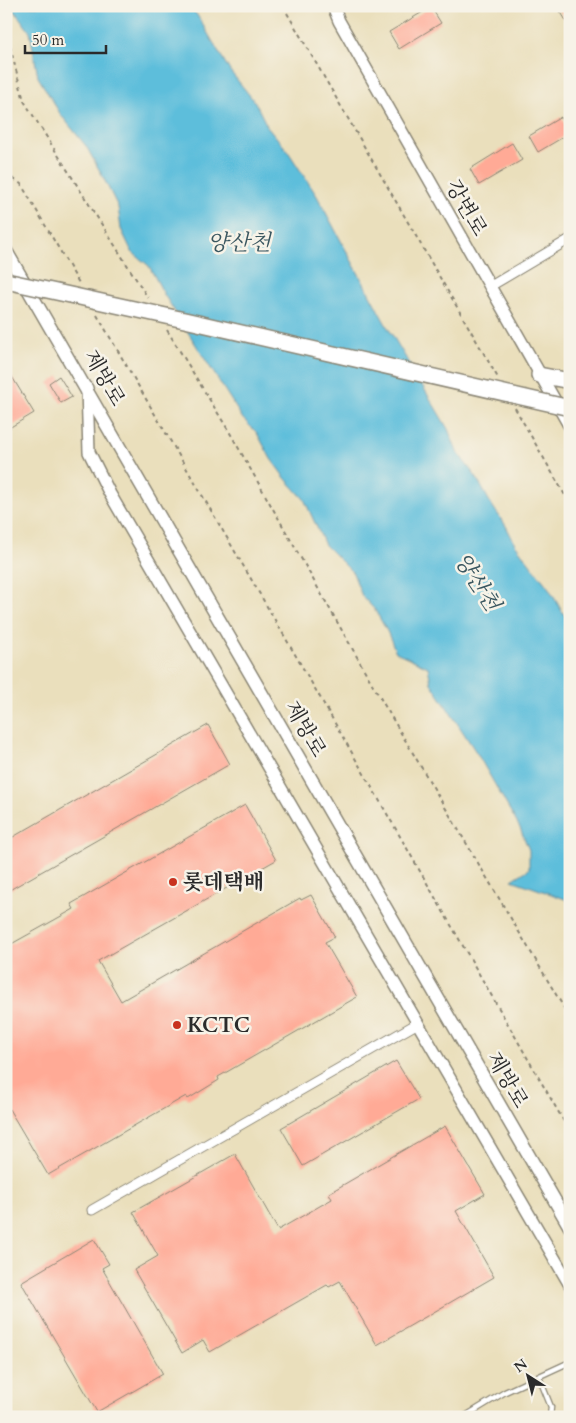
<svg xmlns="http://www.w3.org/2000/svg" width="576" height="1423" viewBox="0 0 576 1423" font-family="Cardo,'Noto Serif KR',serif">
<style>
.water{fill:#5dbedb;stroke:#447483}
.building{fill:#ffaa96}
.lines{fill:none;stroke-linecap:round;stroke-linejoin:round}
.service-casing{stroke:#8a8574;stroke-width:7}
.minor-casing{stroke:#8a8574;stroke-width:11}
.tertiary-casing{stroke:#8a8574;stroke-width:14}
.secondary-casing{stroke:#8a8574;stroke-width:15}
.primary-casing{stroke:#8a8574;stroke-width:18}
.path{stroke:#8a8574;stroke-width:2;stroke-dasharray:4 4;stroke-linecap:butt}
.service{stroke:#fff;stroke-width:4.5}
.minor{stroke:#fff;stroke-width:9}
.tertiary{stroke:#fff;stroke-width:11}
.secondary{stroke:#fff;stroke-width:12}
.primary{stroke:#fff;stroke-width:15}
.primary-bridge-casing{stroke:#8a8574;stroke-width:18;stroke-linecap:butt}
.primary-bridge{stroke:#fff;stroke-width:15}
.poi-dot{fill:#c8321e;stroke:#f7f3e8;stroke-width:2}
.labels{text-anchor:middle;dominant-baseline:central;stroke-width:5;stroke-linejoin:round;paint-order:stroke}
.street-label{font-size:21px;fill:#2b2b2b;stroke:#f7f3e8}
.poi-label{font-size:21px;font-weight:bold;fill:#2b2b2b;stroke:#f7f3e8;text-anchor:start}
.water-label{font-size:22px;font-style:italic;fill:#3a5760;stroke:#f7f3e8}
</style>
<rect width="100%" height="100%" fill="#f7f3e8"/>
<filter id="ink" filterUnits="userSpaceOnUse"><feTurbulence type="fractalNoise" baseFrequency=".02" numOctaves="2"/><feDisplacementMap in="SourceGraphic" scale="10" xChannelSelector="R" yChannelSelector="G"/><feConvolveMatrix kernelMatrix="1 2 1 2 8 2 1 2 1" color-interpolation-filters="sRGB"/></filter>
<filter id="wash" filterUnits="userSpaceOnUse"><feTurbulence type="fractalNoise" baseFrequency=".0096" numOctaves="4" result="noise"/><feDisplacementMap in="SourceGraphic" scale="20" xChannelSelector="R" yChannelSelector="G"/><feGaussianBlur stdDeviation="1.12" result="paint"/><feColorMatrix in="noise" values="0 0 0 0 0 0 0 0 0 0 0 0 0 0 0 0 0 1.4 0 .05"/><feComposite in="paint" operator="in"/></filter>
<g filter="url(#wash)">
<rect width="100%" height="100%" fill="#eadfbc"/>
<!-- water -->
<path class="water" d="M11,6H189L197,15L230,71L255,102L267,126L287,150L317,196L384,321L448,429L457,452L476,477L491,504L506,526L515,544L548,587L570,625V904L565,899L512,880L529,869V850L520,828L478,755L431,683L428,667L396,652L387,631L375,610L362,596L353,573L325,545L304,499L285,478L271,459L257,433L243,419L165,296L149,266L132,252L121,229L118,207L101,173L86,146L61,115L38,77L30,32Z"/>
<g id="blocks">
<!-- building -->
<path class="building" d="M557,6H570V27Z
M431,7L441,23L399,49L389,32Z
M561,117L570,133L538,152L529,136Z
M512,143L522,160L479,185L470,169Z
M6,367L34,413L9,428L6,424Z
M59,376L72,397L61,403L49,383Z
M208,725L230,764L6,892V841Z
M245,805L276,860L98,961L121,1001L300,898L301,900L311,895L335,937L325,942L357,997L218,1077L219,1080L188,1099L186,1096L48,1175L6,1104V947L74,909L71,904Z
M396,1061L419,1099L303,1166L281,1128Z
M445,1126L485,1194L456,1211L494,1277L377,1345L340,1281L329,1287L327,1285L210,1352L203,1340L182,1353L134,1270L158,1256L133,1212L235,1154L278,1230L332,1199L329,1193Z
M94,1239L109,1264L102,1268L163,1374L97,1412L21,1282Z"/>
</g>
</g>
<g filter="url(#ink)">
<use href="#blocks" fill-opacity="0" stroke="#8a8574" stroke-width="1"/>
<g class="lines">
<defs>
<path id="service" d="M539,1377L551,1407L550,1417
M464,1417L505,1392L570,1362"/>
<path id="minor" d="M489,287L570,239
M92,1210L418,1023"/>
<path id="tertiary" d="M333,6L339,21L570,427
M87,388L89,452L110,494L570,1285"/>
<path id="secondary" d="M6,251C196,575 380,903 570,1227"/>
<path id="primary" d="M539,375L570,381"/>
</defs>
<!-- service casing -->
<use href="#service" class="service-casing"/>
<!-- minor casing -->
<use href="#minor" class="minor-casing"/>
<!-- tertiary casing -->
<use href="#tertiary" class="tertiary-casing"/>
<!-- secondary casing -->
<use href="#secondary" class="secondary-casing"/>
<!-- primary casing -->
<use href="#primary" class="primary-casing"/>
<!-- path -->
<path class="path" d="M283,6L498,378
M6,31L24,101L148,298
M6,174L21,184L79,283
M97,315L321,699L570,1132
M167,330L230,433L382,701L570,1018
M515,408L570,504"/>
<!-- service -->
<use href="#service" class="service"/>
<!-- minor -->
<use href="#minor" class="minor"/>
<!-- tertiary -->
<use href="#tertiary" class="tertiary"/>
<!-- secondary -->
<use href="#secondary" class="secondary"/>
<!-- primary -->
<use href="#primary" class="primary"/>
<defs>
<path id="primary-bridge" d="M6,281L189,321L570,408"/>
</defs>
<!-- primary-bridge casing -->
<use href="#primary-bridge" class="primary-bridge-casing"/>
<!-- primary-bridge -->
<use href="#primary-bridge" class="primary-bridge"/>
</g>
</g>
<!-- markers -->
<g class="poi-dot">
<circle cx="173" cy="882" r="5"/>
<circle cx="177" cy="1025" r="5"/>
</g>
<g class="labels">
<!-- street labels -->
<g class="street-label">
<text transform="translate(466 208) rotate(60)">강변로</text>
<text transform="translate(104 378) rotate(60)">제방로</text>
<text transform="translate(305 729) rotate(60)">제방로</text>
<text transform="translate(507 1080) rotate(60)">제방로</text>
</g>
<!-- poi labels -->
<g class="poi-label">
<text x="183" y="882">롯데택배</text>
<text x="187" y="1025">KCTC</text>
</g>
<!-- water labels -->
<g class="water-label">
<text x="239" y="243">양산천</text>
<text transform="translate(477 582) rotate(57)">양산천</text>
</g>
</g>
<!-- margin -->
<rect width="576" height="1423" fill="none" stroke="#f7f3e8" stroke-width="25"/>
<!-- north arrow -->
<g transform="translate(528 1376) rotate(324)" stroke="#f7f3e8" stroke-width="4" paint-order="stroke">
<path d="M0-4L9 19L0 12L-9 19Z" fill="#2b2b2b"/>
<text y="-8" font-size="14" font-weight="bold" text-anchor="middle" fill="#2b2b2b">N</text>
</g>
<!-- scale -->
<path d="M25 45v8h81v-8" fill="none" stroke="#2b2b2b" stroke-width="2.5"/>
<text x="32" y="45" font-size="15" fill="#2b2b2b" stroke="#f7f3e8" stroke-width="4" paint-order="stroke">50 m</text>
</svg>
